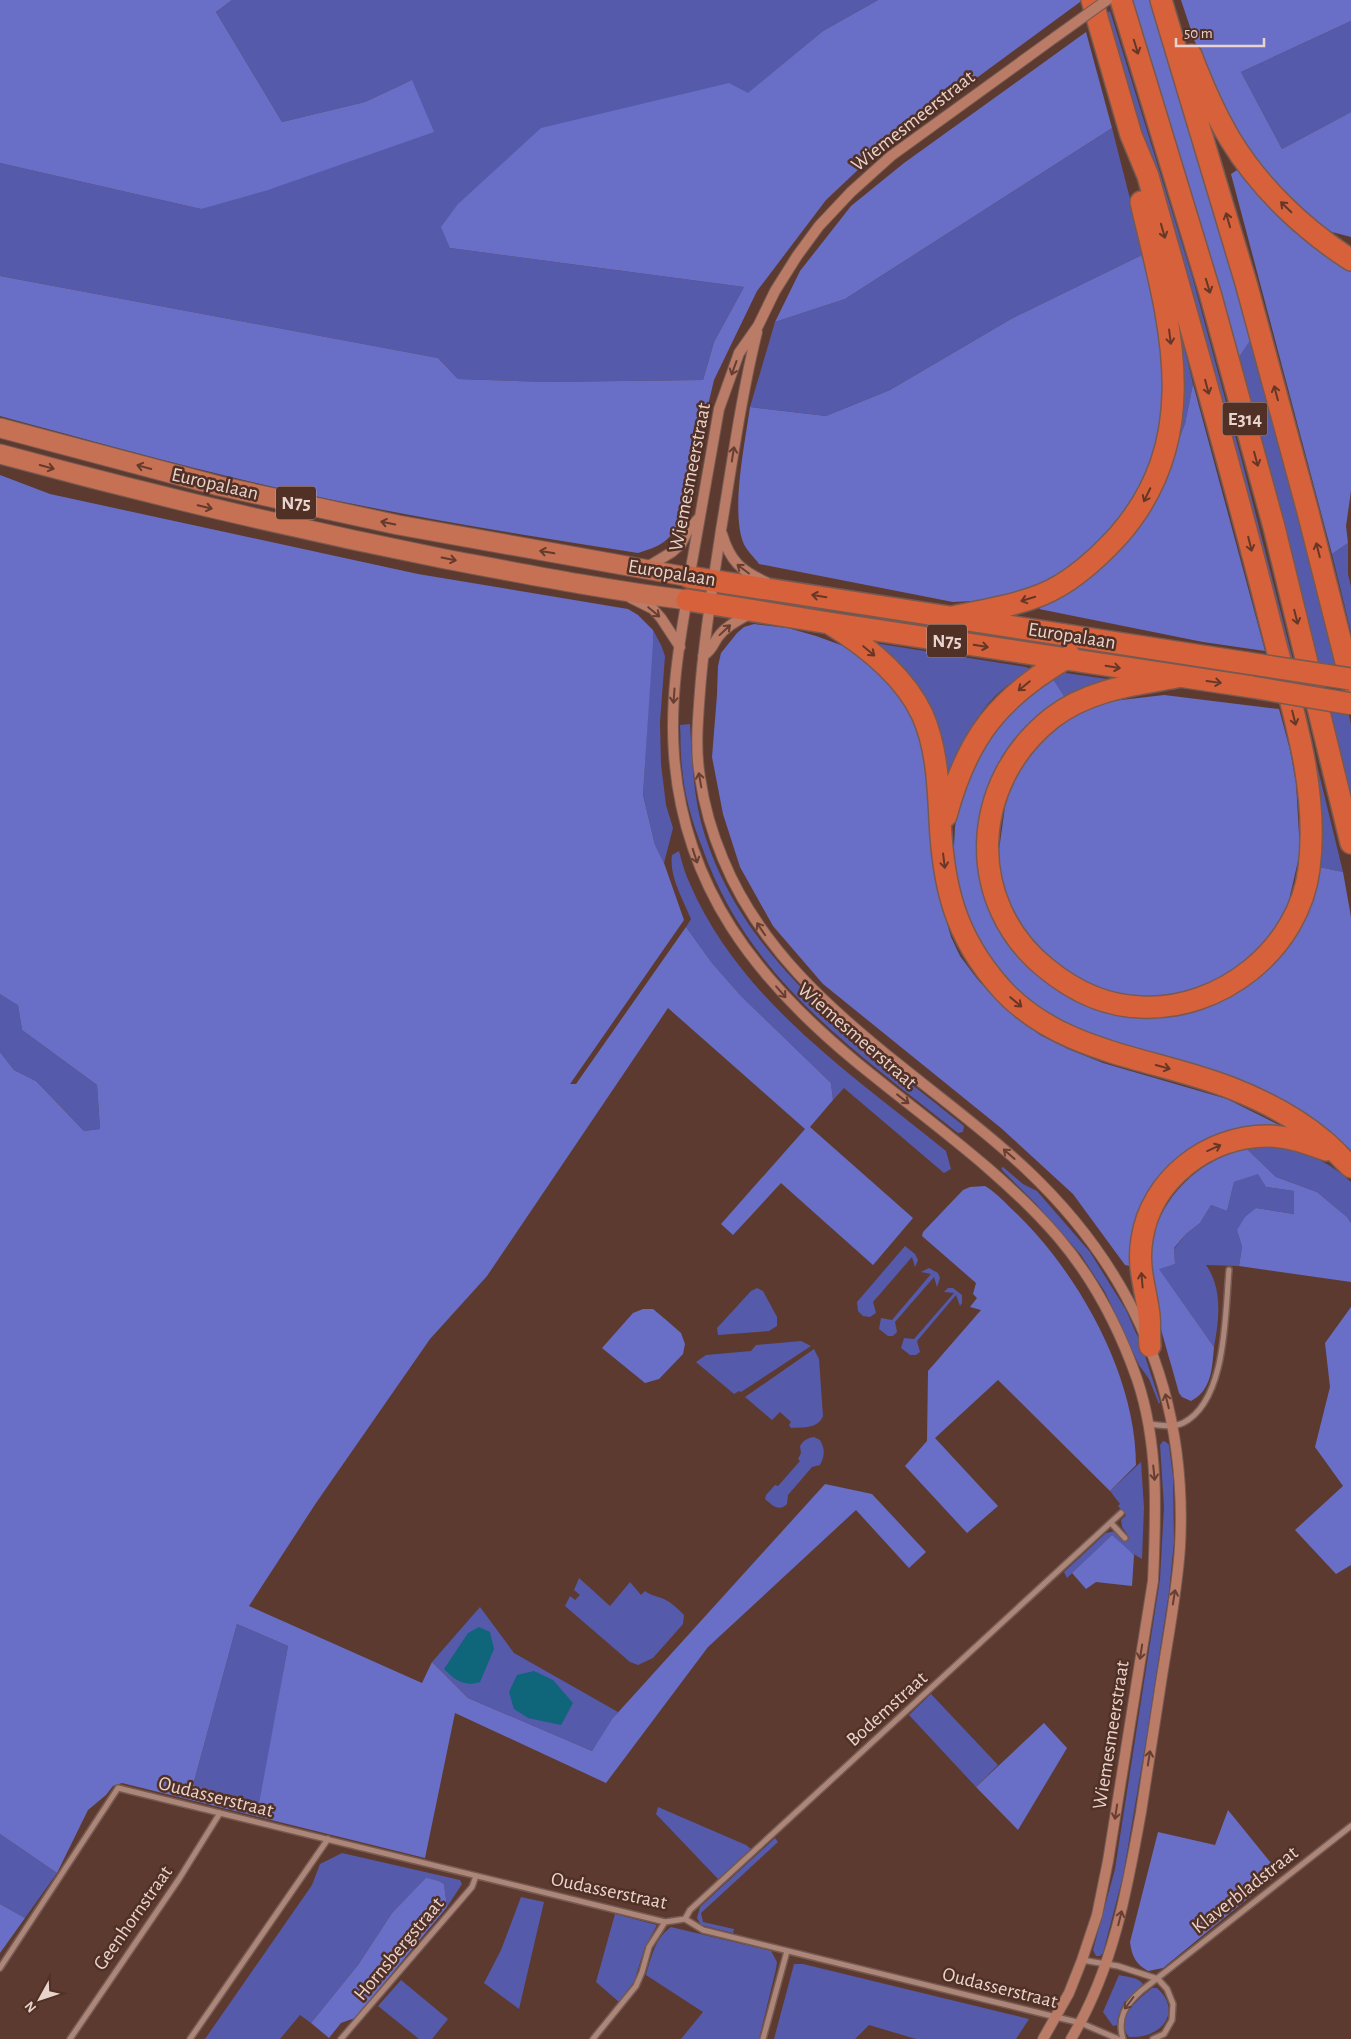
<svg xmlns="http://www.w3.org/2000/svg" width="1351" height="2039" viewBox="0 0 1351 2039" font-family="'Alegreya Sans',sans-serif">
<style>
.green{fill:#555aab}
.forest{fill:#696fc7;fill-rule:evenodd}
.water{fill:#0f6579}
.lines{fill:none;stroke-linecap:round;stroke-linejoin:round}
.street-casing{stroke:#765a51;stroke-width:8}
.secondary-casing{stroke:#765a51;stroke-width:12}
.primary-casing{stroke:#765a51;stroke-width:21}
.highway-casing{stroke:#765a51;stroke-width:24}
.street{stroke:#ad867a;stroke-width:5}
.secondary{stroke:#ba7b67;stroke-width:10}
.primary{stroke:#c67054;stroke-width:19}
.highway{stroke:#d7613a;stroke-width:21}
.secondary-bridge-casing{stroke:#765a51;stroke-width:12;stroke-linecap:butt}
.highway-bridge-casing{stroke:#765a51;stroke-width:24;stroke-linecap:butt}
.secondary-bridge{stroke:#ba7b67;stroke-width:10}
.highway-bridge{stroke:#d7613a;stroke-width:21}
.oneway{stroke:#653728}
.oneway2{stroke:#663f32}
.oneway3{stroke:#633a2c}
.oneway4{stroke:#634136}
.labels{text-anchor:middle;dominant-baseline:central;stroke-width:5;stroke-linejoin:round;paint-order:stroke}
.shield{fill:#513025;stroke:#bba29b;stroke-width:1}
.shield-label{font-size:19px;font-weight:bold;fill:#e9d3cd}
.street-label{font-size:20px;fill:#e9d3cd;stroke:#513025}
</style>
<rect width="100%" height="100%" fill="#5c3a30"/>
<!-- green -->
<path class="green" d="M232,0H878L823,31L748,94L450,248L744,287L714,342L703,380L545,382L458,379L438,358L0,276V163L201,209L412,80L365,102L282,122L216,12Z
M1110,11L1192,276L1243,465L1293,660L1285,659L1105,15Z
M1351,21V112L1282,149L1241,72Z
M1112,128L1144,254L1011,319L890,390L826,416L750,407L775,322L845,299Z
M1172,297L1193,384L1185,424L1174,453Z
M1252,338L1337,666L1316,662L1237,360Z
M1348,543V574L1351,587V632L1332,554Z
M877,612L1071,642L1056,651L874,623Z
M653,630L661,645L665,656L660,722L661,764L666,805L673,828L664,863L655,845L643,795Z
M874,643L1026,667L1030,669C1018,678 1005,686 995,696C972,720 959,749 946,780L940,742L932,709L904,668Z
M1059,672L1114,680L1066,699L1051,676Z
M1303,708L1343,872L1319,867Z
M1331,712L1349,715L1351,725V800Z
M690,724C692,757 693,790 701,822C738,959 860,1042 964,1126L963,1132L958,1133C854,1050 748,979 702,847C692,822 684,794 682,767C680,753 681,739 680,725Z
M679,851C682,862 685,874 690,884C740,1000 851,1074 946,1151L951,1169L944,1173L844,1088L833,1100L831,1083L741,996L712,963L686,927L691,919C683,899 669,877 672,855Z
M0,994L18,1004L22,1030L97,1085L100,1129L84,1131L36,1081L14,1070L0,1052Z
M1273,1146C1305,1152 1327,1160 1351,1182V1223L1347,1217L1317,1192L1276,1177L1247,1149Z
M1003,1167L1023,1184L1037,1191L1090,1252L1126,1310L1142,1347L1160,1402L1159,1404L1149,1379L1139,1365L1105,1292L1081,1255L1036,1204L1003,1171L1001,1168Z
M1259,1173L1266,1187L1294,1191L1295,1214L1256,1208L1237,1230L1242,1247L1239,1266L1206,1265C1223,1289 1219,1320 1214,1347L1158,1268L1175,1264L1174,1249L1186,1234L1200,1223L1211,1205L1227,1211L1234,1182Z
M905,1246L915,1254L918,1260L915,1267L912,1257L873,1302L876,1313L870,1317L863,1316L858,1311L857,1302Z
M929,1268L938,1273L940,1278L937,1287L934,1277L895,1322L897,1332L893,1336H888L879,1329L881,1318L892,1320L931,1274L921,1272Z
M757,1288L763,1291L777,1317V1326L769,1331L718,1335L717,1328L751,1291Z
M948,1288H953L962,1295V1303L960,1306L956,1295L917,1341L920,1352L916,1355H910L901,1348L904,1338L914,1339L954,1293L944,1292Z
M801,1341L811,1346L741,1392L739,1391L734,1394L696,1362L706,1355L751,1351L756,1345Z
M814,1349L819,1359L823,1416C818,1429 803,1427 791,1428L789,1425L791,1422L780,1412L772,1420L745,1397Z
M814,1437L820,1440C825,1449 825,1455 820,1465L812,1467L788,1495L787,1504C779,1512 773,1506 765,1499L766,1495L775,1485L778,1486L800,1461L798,1459L801,1453L800,1446C804,1440 807,1438 814,1437Z
M1163,1441L1166,1442L1169,1445L1173,1477L1174,1542L1169,1592L1145,1747L1123,1876L1103,1953L1100,1956H1096L1093,1950L1115,1869L1160,1579L1164,1507L1160,1445Z
M1141,1462L1144,1508L1142,1559L1128,1551L1112,1535L1067,1578L1064,1572L1106,1533L1116,1531L1125,1541L1129,1537L1122,1527L1121,1520L1126,1515L1118,1506L1120,1504L1110,1491Z
M579,1578L610,1606L630,1582L641,1595L645,1591C652,1596 657,1596 664,1599C672,1603 678,1609 684,1615L683,1624L653,1658L638,1665L630,1662L565,1606L570,1596L575,1600L580,1595L574,1590Z
M480,1607L514,1653L618,1712L592,1751L468,1698L432,1662Z
M237,1624L288,1646L260,1804L193,1785Z
M931,1694L998,1765L976,1787L909,1715Z
M658,1807L746,1845L751,1849L718,1879L656,1814Z
M0,1834L57,1873L25,1918L0,1904Z
M775,1838L778,1842L701,1913L703,1922L734,1929L733,1933L701,1925L697,1918L700,1907Z
M342,1853L460,1880L462,1884L447,1907L444,1884L439,1881L426,1879L392,1913L358,1965L311,2023L300,2015L280,2039H205L312,1885L320,1864Z
M521,1897L544,1902L519,2009L484,1983L501,1950Z
M615,1914L657,1925L645,1947L634,1982L619,2002L596,1982Z
M671,1927L771,1951L777,1962L776,1969L759,2039H681L703,2012L646,1975C651,1958 655,1938 671,1927Z
M794,1964H803L1029,2019L1016,2039H916L869,2025L855,2039H774Z
M1119,1975C1127,1977 1138,1977 1143,1984C1131,2001 1120,1999 1117,2025L1113,2026L1103,2012Z
M401,1980L448,2019L432,2039H419L378,2006Z
M1152,1988H1157C1183,2011 1162,2039 1129,2037C1113,2018 1139,1999 1152,1988Z"/>
<!-- forest -->
<path class="forest" d="M0,0H232L216,12L282,122L365,102L412,80L434,132L268,190L201,209L0,163Z
M878,0H1080V2L880,149L826,200L757,291L714,380L682,514C672,540 664,545 638,553C517,534 397,515 278,488C184,467 92,441 0,416V276L438,358L458,379L545,382L703,380L714,342L744,287L450,248L441,227L458,204L541,128L729,83L748,93L823,31Z
M1131,0H1150L1252,338L1237,360Z
M1181,0H1351V21L1241,72L1282,149L1351,112V237L1332,232L1311,218L1290,200L1241,143L1204,69Z
M1086,32L1112,128L845,299L775,322L800,271L851,206L904,163Z
M1237,170L1351,268V491L1346,526L1348,543L1332,554L1231,174Z
M1144,254L1166,363L1167,402L1152,471L1118,525L1066,572L1040,586L991,600L953,602L759,564C754,557 746,550 743,542C731,509 745,443 750,407L826,416L890,390L1011,319Z
M1193,384L1265,651L1203,642L1039,609L1103,563L1161,485L1185,424Z
M0,475L50,494L418,574L628,609L638,615L653,630V643L643,795L655,845L664,863L684,920L570,1084H576L686,927L712,963L741,996L831,1083L833,1100L810,1127L913,1218L873,1265L781,1183L733,1235L721,1224L805,1129L668,1008L487,1276L430,1339L316,1503L249,1606L422,1683L432,1662L468,1698L592,1751L613,1718L825,1484L872,1494L926,1552L909,1568L856,1510L708,1647L606,1783L455,1713L425,1858L122,1783L113,1786L106,1795L88,1810L57,1873L0,1834V1052L14,1070L36,1081L84,1131L100,1129L97,1085L22,1030L18,1005L0,994ZM237,1624L288,1646L259,1804L193,1785Z
M754,624L788,628L816,636L849,648L871,663L911,706L927,760L937,889L951,937L960,956L978,980L1000,1003L1040,1035L1068,1049L1103,1063L1227,1099L1291,1131L1187,1157L1130,1266L1125,1265L1073,1194L1001,1128L823,984L773,926L740,867L723,814L712,757L717,695L718,666L721,653L737,633L744,627Z
M1051,676L1066,699L1010,749L985,894L998,927L1019,955L1101,1010L1233,990L1319,867L1343,872L1351,917V1156L1325,1131L1113,1047L1027,1003L987,962L959,899L953,866L955,827L964,778L991,727Z
M1164,695L1279,709L1290,750L1296,783L1300,852L1287,909L1270,938L1254,957L1218,983L1158,1001L1099,991L1044,956L1028,937L1010,903L1002,882L998,857L1006,800L1019,771L1042,741L1075,714L1104,702Z
M1247,1149L1276,1177L1317,1192L1347,1217L1351,1223V1282L1239,1266L1242,1247L1237,1230L1245,1217L1256,1208L1294,1214V1191L1266,1187L1258,1174L1234,1182L1227,1211L1211,1205L1200,1223L1186,1234L1174,1248L1175,1264L1159,1269L1214,1347C1212,1368 1212,1390 1191,1401L1182,1397L1179,1393C1169,1354 1150,1302 1150,1262C1151,1206 1194,1160 1247,1149Z
M985,1186C997,1193 1006,1204 1016,1213C1079,1274 1136,1376 1136,1465L1110,1491L998,1380L935,1438L998,1506L967,1533L905,1466L927,1441L928,1371L981,1310L970,1307L977,1298L973,1294L976,1283L922,1236L923,1232L963,1190L970,1187Z
M1351,1307V1565L1336,1574L1295,1530L1343,1486L1315,1447L1330,1387L1325,1343Z
M643,1309H653L665,1319L681,1333L685,1344L683,1354L659,1379L645,1383L602,1348L633,1313Z
M1112,1535L1134,1555L1132,1586L1096,1582L1086,1589L1072,1573Z
M1044,1723L1067,1748L1018,1830L976,1787Z
M1228,1810L1279,1873L1163,1968L1148,1971C1136,1964 1132,1957 1130,1942L1158,1832L1215,1845Z
M426,1878L439,1881L444,1884L447,1907L355,2018L341,2023L329,2038L311,2023L358,1965L392,1913Z
M0,1904L25,1918L0,1953Z"/>
<!-- water -->
<path class="water" d="M479,1627L490,1632L494,1649L480,1682C464,1687 455,1680 444,1669L468,1633Z
M534,1671L553,1680L573,1703L561,1725L528,1718L514,1709L509,1692L517,1675Z"/>
<g class="lines">
<defs>
<path id="street" d="M1149,1424C1160,1425 1173,1428 1183,1423C1227,1401 1225,1313 1229,1270
M1111,1523L1125,1538
M685,1919L690,1910L1121,1513
M1082,1960L1118,1966L1158,1979
M0,1968L118,1788L665,1922L685,1919L703,1930L1056,2017L1081,2023L1118,2039
M70,2039L179,1879L220,1813
M190,2039L328,1839
M341,2039L472,1887L476,1876
M593,2039L636,1986L642,1972L649,1947L665,1922
M763,2039L787,1951
M1123,2039C1117,2018 1125,2005 1141,1991L1351,1826
M1153,2039L1164,2034L1172,2020L1173,2004L1167,1989L1158,1979"/>
<path id="secondary" d="M757,332C741,397 732,464 721,530C713,584 704,636 700,691C698,719 695,748 700,777C704,805 712,833 723,859C759,947 829,1009 902,1067C944,1101 988,1133 1027,1170C1135,1272 1188,1398 1180,1547C1177,1594 1167,1642 1160,1689C1154,1730 1147,1771 1141,1812C1127,1891 1113,1969 1071,2039
M722,534C730,561 741,571 766,582
M644,569L672,552L681,544L688,530L698,519
M689,579L719,409L739,353L758,326L775,291L797,256L819,226L851,192L891,156L1054,38
M631,598L653,609L661,618L680,647
M687,598C678,650 670,702 674,755C684,888 756,979 855,1061C924,1118 999,1169 1058,1237C1093,1278 1119,1328 1137,1379C1159,1444 1156,1513 1153,1581L1108,1861L1097,1915L1082,1960L1069,1993L1043,2039
M703,656C713,649 711,647 718,637C726,626 739,620 751,613"/>
<path id="primary" d="M0,428L219,486L398,525L689,577
M0,454C147,494 295,529 445,559C525,574 606,590 687,600"/>
<path id="highway" d="M1092,0L1131,135L1148,176C1189,322 1231,467 1268,614C1288,696 1320,784 1309,869C1299,949 1221,1011 1141,1007C1105,1006 1074,991 1047,969C964,903 970,782 1052,718C1088,690 1133,685 1177,677
M1121,0L1210,293L1274,527L1351,843
M1161,0L1246,283L1308,512L1351,682
M1191,55C1202,84 1214,112 1230,139C1259,187 1303,229 1351,260
M689,577L1247,663
M687,600L829,623L1252,687
M952,617C982,611 1013,606 1041,595C1071,583 1096,560 1118,536C1207,435 1168,318 1141,202
M829,623C865,645 903,674 922,714C937,747 938,784 940,820C943,886 955,936 1000,987C1059,1054 1153,1057 1231,1088C1264,1101 1297,1118 1324,1141C1334,1149 1342,1159 1351,1167
M946,816C967,737 999,697 1070,656
M1150,1346C1149,1336 1150,1325 1149,1315C1146,1289 1137,1268 1142,1239C1151,1179 1208,1136 1267,1136C1288,1136 1307,1143 1326,1150"/>
</defs>
<!-- street casing -->
<use href="#street" class="street-casing"/>
<!-- secondary casing -->
<use href="#secondary" class="secondary-casing"/>
<!-- primary casing -->
<use href="#primary" class="primary-casing"/>
<!-- highway casing -->
<use href="#highway" class="highway-casing"/>
<!-- street -->
<use href="#street" class="street"/>
<!-- secondary -->
<use href="#secondary" class="secondary"/>
<!-- primary -->
<use href="#primary" class="primary"/>
<!-- highway -->
<use href="#highway" class="highway"/>
<defs>
<path id="secondary-bridge" d="M1054,38L1107,0"/>
<path id="highway-bridge" d="M1247,663L1351,679
M1252,687L1351,704"/>
</defs>
<!-- secondary-bridge casing -->
<use href="#secondary-bridge" class="secondary-bridge-casing"/>
<!-- highway-bridge casing -->
<use href="#highway-bridge" class="highway-bridge-casing"/>
<!-- secondary-bridge -->
<use href="#secondary-bridge" class="secondary-bridge"/>
<!-- highway-bridge -->
<use href="#highway-bridge" class="highway-bridge"/>
</g>
<!-- one-way arrows -->
<defs><path id="oneway-shaft" d="M-6 0H5M1.5-3L5.5 0L1.5 3" fill="none" stroke-width="1.6" stroke-linecap="round" stroke-linejoin="round" transform="scale(1.25)"/></defs>
<g class="oneway">
<use href="#oneway-shaft" transform="translate(1136 47) rotate(73)"/>
<use href="#oneway-shaft" transform="translate(1286 207) rotate(-136)"/>
<use href="#oneway-shaft" transform="translate(1228 220) rotate(-106)"/>
<use href="#oneway-shaft" transform="translate(1163 231) rotate(74)"/>
<use href="#oneway-shaft" transform="translate(1208 286) rotate(73)"/>
<use href="#oneway-shaft" transform="translate(1170 337) rotate(83)"/>
<use href="#oneway-shaft" transform="translate(1207 387) rotate(75)"/>
<use href="#oneway-shaft" transform="translate(1276 393) rotate(-105)"/>
<use href="#oneway-shaft" transform="translate(1256 459) rotate(75)"/>
<use href="#oneway-shaft" transform="translate(1147 495) rotate(116)"/>
<use href="#oneway-shaft" transform="translate(1250 544) rotate(76)"/>
<use href="#oneway-shaft" transform="translate(1318 550) rotate(-104)"/>
<use href="#oneway-shaft" transform="translate(819 596) rotate(-171)"/>
<use href="#oneway-shaft" transform="translate(1028 599) rotate(163)"/>
<use href="#oneway-shaft" transform="translate(1296 617) rotate(76)"/>
<use href="#oneway-shaft" transform="translate(981 646) rotate(9)"/>
<use href="#oneway-shaft" transform="translate(869 651) rotate(40)"/>
<use href="#oneway-shaft" transform="translate(1113 667) rotate(9)"/>
<use href="#oneway-shaft" transform="translate(1214 682) rotate(8)"/>
<use href="#oneway-shaft" transform="translate(1024 686) rotate(141)"/>
<use href="#oneway-shaft" transform="translate(1294 718) rotate(76)"/>
<use href="#oneway-shaft" transform="translate(944 861) rotate(83)"/>
<use href="#oneway-shaft" transform="translate(1016 1002) rotate(40)"/>
<use href="#oneway-shaft" transform="translate(1163 1067) rotate(15)"/>
<use href="#oneway-shaft" transform="translate(1214 1148) rotate(-24)"/>
<use href="#oneway-shaft" transform="translate(1142 1280) rotate(-95)"/>
</g>
<g class="oneway2">
<use href="#oneway-shaft" transform="translate(734 368) rotate(110)"/>
<use href="#oneway-shaft" transform="translate(733 454) rotate(-81)"/>
<use href="#oneway-shaft" transform="translate(743 569) rotate(-143)"/>
<use href="#oneway-shaft" transform="translate(654 612) rotate(40)"/>
<use href="#oneway-shaft" transform="translate(725 630) rotate(-43)"/>
<use href="#oneway-shaft" transform="translate(674 696) rotate(94)"/>
<use href="#oneway-shaft" transform="translate(700 780) rotate(-100)"/>
<use href="#oneway-shaft" transform="translate(695 856) rotate(72)"/>
<use href="#oneway-shaft" transform="translate(761 929) rotate(-124)"/>
<use href="#oneway-shaft" transform="translate(781 992) rotate(49)"/>
<use href="#oneway-shaft" transform="translate(903 1099) rotate(38)"/>
<use href="#oneway-shaft" transform="translate(1009 1154) rotate(-139)"/>
<use href="#oneway-shaft" transform="translate(1167 1401) rotate(-104)"/>
<use href="#oneway-shaft" transform="translate(1154 1473) rotate(84)"/>
<use href="#oneway-shaft" transform="translate(1174 1597) rotate(-81)"/>
<use href="#oneway-shaft" transform="translate(1141 1652) rotate(99)"/>
<use href="#oneway-shaft" transform="translate(1149 1758) rotate(-81)"/>
<use href="#oneway-shaft" transform="translate(1116 1812) rotate(99)"/>
<use href="#oneway-shaft" transform="translate(1120 1918) rotate(-76)"/>
</g>
<g class="oneway3">
<use href="#oneway-shaft" transform="translate(47 467) rotate(15)"/>
<use href="#oneway-shaft" transform="translate(144 467) rotate(-165)"/>
<use href="#oneway-shaft" transform="translate(205 507) rotate(13)"/>
<use href="#oneway-shaft" transform="translate(388 523) rotate(-168)"/>
<use href="#oneway-shaft" transform="translate(547 552) rotate(-170)"/>
<use href="#oneway-shaft" transform="translate(449 559) rotate(11)"/>
</g>
<use class="oneway4" href="#oneway-shaft" transform="translate(1129 2003) rotate(127)"/>
<g class="labels">
<!-- shield labels -->
<g class="shield">
<rect x="1222.5" y="402.5" width="45" height="33" rx="4"/>
<rect x="276" y="486.5" width="40" height="33" rx="4"/>
<rect x="927" y="624.5" width="40" height="33" rx="4"/>
</g>
<g class="shield-label">
<text x="1245" y="419">E314</text>
<text x="296" y="503">N75</text>
<text x="947" y="641">N75</text>
</g>
<!-- street labels -->
<g class="street-label">
<text transform="translate(913 121) rotate(-38)">Wiemesmeerstraat</text>
<text transform="translate(690 477) rotate(-79)">Wiemesmeerstraat</text>
<text transform="translate(215 484) rotate(13)">Europalaan</text>
<text transform="translate(672 573) rotate(9)">Europalaan</text>
<text transform="translate(1072 636) rotate(9)">Europalaan</text>
<text transform="translate(857 1036) rotate(41)">Wiemesmeerstraat</text>
<text transform="translate(887 1709) rotate(-42)">Bodemstraat</text>
<text transform="translate(1111 1735) rotate(-81)">Wiemesmeerstraat</text>
<text transform="translate(216 1797) rotate(14)">Oudasserstraat</text>
<text transform="translate(1245 1890) rotate(-38)">Klaverbladstraat</text>
<text transform="translate(609 1891) rotate(12)">Oudasserstraat</text>
<text transform="translate(133 1918) rotate(-55)">Geenhornstraat</text>
<text transform="translate(399 1949) rotate(-50)">Hornsbergstraat</text>
<text transform="translate(1000 1988) rotate(14)">Oudasserstraat</text>
</g>
</g>
<!-- north arrow -->
<g transform="translate(40 1999) rotate(230)" stroke="#513025" stroke-width="4" paint-order="stroke">
<path d="M0-4L9 19L0 12L-9 19Z" fill="#e9d3cd"/>
<text y="-8" font-size="14" font-weight="bold" text-anchor="middle" fill="#e9d3cd">N</text>
</g>
<!-- scale -->
<path d="M1176 38v8h88v-8" fill="none" stroke="#e9d3cd" stroke-width="2.5"/>
<text x="1184" y="38" font-size="15" fill="#e9d3cd" stroke="#513025" stroke-width="4" paint-order="stroke">50 m</text>
</svg>
